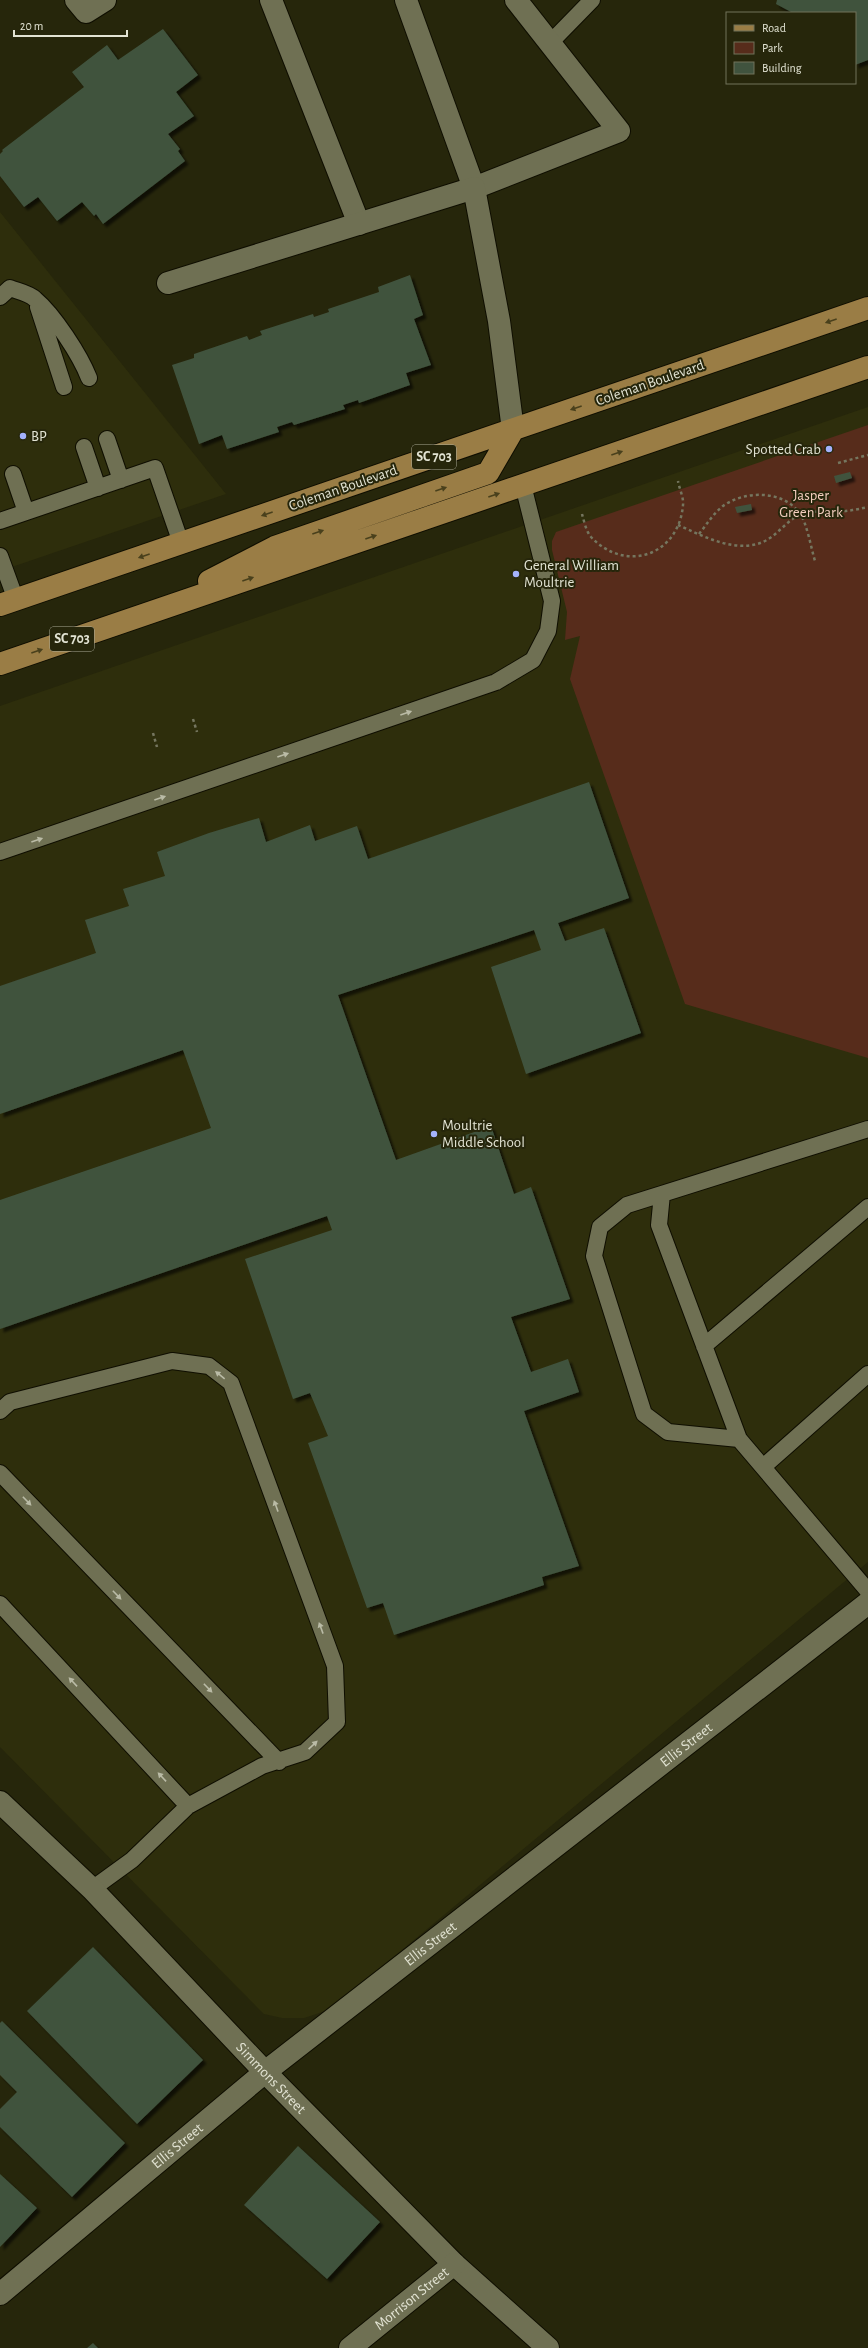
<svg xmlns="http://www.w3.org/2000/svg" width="868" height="2348" viewBox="0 0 868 2348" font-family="'Alegreya Sans',sans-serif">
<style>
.built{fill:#2e2e0c}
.green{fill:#572c1b}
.building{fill:#40533e;filter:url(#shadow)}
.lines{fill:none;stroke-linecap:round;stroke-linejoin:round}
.service-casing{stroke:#0f0e00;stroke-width:18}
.minor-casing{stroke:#0f0e00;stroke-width:24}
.primary-casing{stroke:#0f0e00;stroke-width:24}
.path{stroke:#75765f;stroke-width:2.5;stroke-dasharray:3 3;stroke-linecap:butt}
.service{stroke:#6f7053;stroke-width:16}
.minor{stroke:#6f7053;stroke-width:22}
.primary{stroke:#9a7d45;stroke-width:22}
.oneway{fill:#49401c}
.oneway2{fill:#babba6}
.poi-dot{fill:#a4b2fc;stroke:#26260b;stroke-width:1.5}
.labels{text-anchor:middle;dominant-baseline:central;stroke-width:4;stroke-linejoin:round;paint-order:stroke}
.shield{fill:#26260b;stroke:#aaaa97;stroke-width:1}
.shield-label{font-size:14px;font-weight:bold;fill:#e2e3d3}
.street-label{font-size:15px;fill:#e2e3d3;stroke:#26260b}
.poi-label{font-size:15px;fill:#e2e3d3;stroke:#26260b;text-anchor:start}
.park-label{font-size:15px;fill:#f3cdbe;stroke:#26260b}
</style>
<defs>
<filter id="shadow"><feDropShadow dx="3.5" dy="3.5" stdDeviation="1" flood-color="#0009"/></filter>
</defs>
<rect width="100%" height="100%" fill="#26260b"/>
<!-- built -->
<path class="built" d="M0,212L226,494L0,571Z
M868,407V1562L331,2009L304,2018H282L264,2014L0,1747V706Z"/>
<!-- green -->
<path class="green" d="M868,425V1058L685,1004L570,679L580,636L565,640L567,612L552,550V541L556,532Z"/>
<!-- building -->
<path class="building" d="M777,0H868V60L855,65V13H793L776,4Z
M163,29L198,75L176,92L194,116L168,134L180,149L178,151L185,161L103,224L96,214L94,216L82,202L57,221L38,197L24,207L0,176V154L3,151L2,150L84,87L72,72L107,45L118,60Z
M410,275L423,315L414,319L431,365L406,373L410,385L359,403L358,400L343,405L345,409L294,425L292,422L277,427L279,432L227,449L222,435L199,444L172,365L194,358V354L247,336L249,340L262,335L260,331L313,314L314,317L329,312L328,309L379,292L378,287Z
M850,472L852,478L836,483L834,476Z
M751,504L752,510L737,513L735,507Z
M589,782L629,898L558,923L565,941L604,928L641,1033L526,1074L491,967L541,950L534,930L338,995L396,1160L491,1126L514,1194L531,1187L570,1299L511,1317L531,1372L568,1359L579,1392L524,1411L579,1566L542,1577L544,1585L394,1635L383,1603L367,1608L308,1443L328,1436L310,1393L293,1399L245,1259L332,1230L327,1216L0,1329V1200L211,1128L183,1050L0,1114V986L96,953L85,920L129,906L123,889L165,876L157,852L209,833L259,818L266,842L310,825L315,841L357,826L368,859Z
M93,1947L203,2060L137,2124L27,2011Z
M2,2021L125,2143L72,2197L0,2127V2109L17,2092L0,2075V2023Z
M298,2146L380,2222L327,2279L244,2205Z
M0,2174L37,2208L0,2247Z
M93,2343L98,2348H87Z"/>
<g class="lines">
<defs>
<path id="service" d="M550,43L592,0
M0,297L10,288C17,291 29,293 35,299C54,315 80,355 89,378
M38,307L64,387
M107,439L121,480
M84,447L98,488
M13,474L26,512
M0,521L155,468L181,543
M0,556L16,600
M0,852L496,682L533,660L548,631L552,601L523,485
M868,1129L627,1205L600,1227L594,1256L644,1414L668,1432L739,1439L868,1591
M662,1194L659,1225L739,1439
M704,1346L868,1207
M0,1411L10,1402L172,1361L209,1366L231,1383L335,1666L337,1722L305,1752L262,1766L188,1806L132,1860L92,1889
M763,1467L868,1374
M0,1473L279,1762
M0,1604L188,1806"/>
<g id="minor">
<path d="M76,0L86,12L105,0"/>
<path d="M271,0L359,224"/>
<path d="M406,0L474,188L619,131L516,0"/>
<path d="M168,283L474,188L499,321L513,430"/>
<path id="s1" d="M0,1802L92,1889L265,2072L454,2264L548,2348"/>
<path id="s2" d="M0,2294L265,2072L868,1603"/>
<path id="s3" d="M350,2348L454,2264"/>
</g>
<path id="primary" d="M209,581L275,547L488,473L513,430
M0,605L868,308
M0,664L868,367"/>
</defs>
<!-- service casing -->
<use href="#service" class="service-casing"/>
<!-- minor casing -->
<use href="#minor" class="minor-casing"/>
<!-- primary casing -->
<use href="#primary" class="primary-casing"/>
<!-- path -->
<path class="path" d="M838,463L868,455
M582,514C584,521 586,531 591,537C626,574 679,555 683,505C684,498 679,488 678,481
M678,525C705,537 742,557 770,538C782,530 790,517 805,513C812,511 822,512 829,512C843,512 855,510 868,507
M699,534C707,524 713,514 723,506C745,490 784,490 800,514C807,523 811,548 815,561
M193,719L197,732
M153,733L157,747"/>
<!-- service -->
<use href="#service" class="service"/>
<!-- minor -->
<use href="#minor" class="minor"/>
<!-- primary -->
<use href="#primary" class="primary"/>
</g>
<!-- one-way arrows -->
<defs><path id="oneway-solid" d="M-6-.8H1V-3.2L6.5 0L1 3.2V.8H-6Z"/></defs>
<g class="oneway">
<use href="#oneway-solid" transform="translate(831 321) rotate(161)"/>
<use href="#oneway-solid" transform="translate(576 408) rotate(161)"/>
<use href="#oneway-solid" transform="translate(617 453) rotate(-19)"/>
<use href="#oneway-solid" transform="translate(441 489) rotate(-19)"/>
<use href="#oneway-solid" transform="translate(494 495) rotate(-19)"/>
<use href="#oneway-solid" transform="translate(267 514) rotate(161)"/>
<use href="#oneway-solid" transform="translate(318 532) rotate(-19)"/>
<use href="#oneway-solid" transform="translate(371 537) rotate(-19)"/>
<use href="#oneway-solid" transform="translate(144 556) rotate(161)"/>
<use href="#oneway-solid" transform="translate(248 579) rotate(-19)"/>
<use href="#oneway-solid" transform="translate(37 651) rotate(-19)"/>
</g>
<g class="oneway2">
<use href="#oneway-solid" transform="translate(406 713) rotate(-19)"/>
<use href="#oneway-solid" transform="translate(283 755) rotate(-19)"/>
<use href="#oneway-solid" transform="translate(160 798) rotate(-19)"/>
<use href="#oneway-solid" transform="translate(37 840) rotate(-19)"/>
<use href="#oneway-solid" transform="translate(220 1375) rotate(-141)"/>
<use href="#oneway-solid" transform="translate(27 1501) rotate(46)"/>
<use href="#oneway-solid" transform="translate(276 1506) rotate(-110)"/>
<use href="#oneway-solid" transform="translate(117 1595) rotate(46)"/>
<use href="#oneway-solid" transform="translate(321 1628) rotate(-110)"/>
<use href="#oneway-solid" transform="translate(73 1682) rotate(-133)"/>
<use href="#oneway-solid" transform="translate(208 1688) rotate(46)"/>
<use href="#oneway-solid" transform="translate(313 1745) rotate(-43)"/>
<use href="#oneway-solid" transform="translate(162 1777) rotate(-133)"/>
</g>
<!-- markers -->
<g class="poi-dot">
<circle cx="23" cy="436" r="4"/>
<circle cx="829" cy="449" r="4"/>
<circle cx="516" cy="574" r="4"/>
<circle cx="434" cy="1134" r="4"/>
</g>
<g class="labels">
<!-- shield labels -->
<g class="shield">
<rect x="412" y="445" width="44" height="24" rx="3"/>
<rect x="50" y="627" width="44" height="24" rx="3"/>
</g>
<g class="shield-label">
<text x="434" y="457">SC 703</text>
<text x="72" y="639">SC 703</text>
</g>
<!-- street labels -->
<g class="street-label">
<text transform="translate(650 383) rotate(-19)">Coleman Boulevard</text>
<text transform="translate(343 488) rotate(-19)">Coleman Boulevard</text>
<text stroke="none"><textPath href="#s2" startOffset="879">Ellis Street</textPath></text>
<text stroke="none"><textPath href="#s2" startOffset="555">Ellis Street</textPath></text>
<text stroke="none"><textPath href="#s1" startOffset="387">Simmons Street</textPath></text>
<text stroke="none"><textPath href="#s2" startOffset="231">Ellis Street</textPath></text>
<text stroke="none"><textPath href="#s3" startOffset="79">Morrison Street</textPath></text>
</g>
<!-- poi labels -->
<g class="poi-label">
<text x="31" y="436">BP</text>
<text x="821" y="449" text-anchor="end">Spotted Crab</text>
<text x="524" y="565">General William<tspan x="524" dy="17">Moultrie</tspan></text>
<text x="442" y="1125">Moultrie<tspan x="442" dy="17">Middle School</tspan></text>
</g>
<!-- park labels -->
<g class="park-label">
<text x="811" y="495">Jasper<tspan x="811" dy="17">Green Park</tspan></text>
</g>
</g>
<!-- legend -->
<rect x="726" y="12" width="130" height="72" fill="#26260b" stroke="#71725b"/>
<rect x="734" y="25" width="20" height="6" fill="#9a7d45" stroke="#71725b"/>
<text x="762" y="32" font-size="12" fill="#e2e3d3">Road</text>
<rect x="734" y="42" width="20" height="12" fill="#572c1b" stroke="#71725b"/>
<text x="762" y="52" font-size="12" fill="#e2e3d3">Park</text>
<rect x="734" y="62" width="20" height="12" fill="#40533e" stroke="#71725b"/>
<text x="762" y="72" font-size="12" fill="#e2e3d3">Building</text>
<!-- scale -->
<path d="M14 30v6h113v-6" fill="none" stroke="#e2e3d3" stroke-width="2"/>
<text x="20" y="30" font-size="12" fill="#e2e3d3" stroke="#26260b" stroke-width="3" paint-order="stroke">20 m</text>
</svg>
